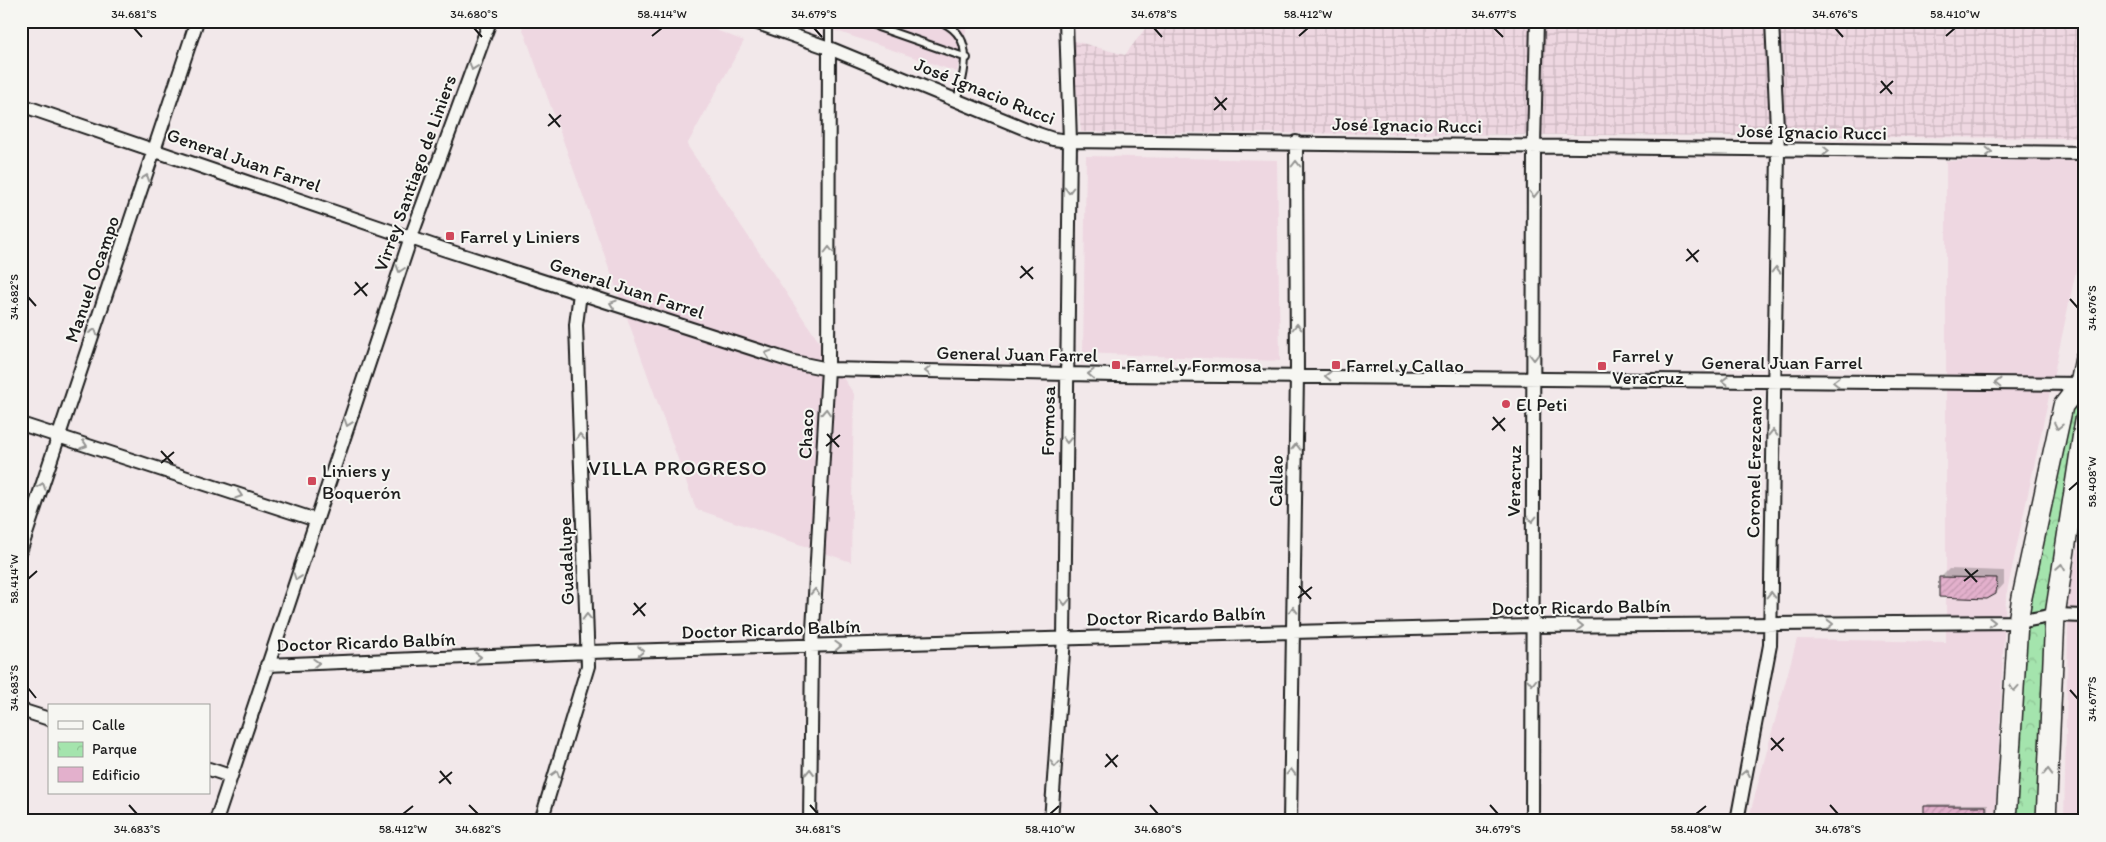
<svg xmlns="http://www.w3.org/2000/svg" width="2106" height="842" viewBox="0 0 2106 842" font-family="Itim,sans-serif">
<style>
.built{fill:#eed7e1}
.industrial{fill:url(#industrial-grid)}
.park{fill:url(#park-crowns);stroke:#608064}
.shadow{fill:#0003}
.building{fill:url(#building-hatch);stroke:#1c1c1c}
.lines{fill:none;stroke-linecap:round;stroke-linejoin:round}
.service-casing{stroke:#1c1c1c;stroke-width:10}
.minor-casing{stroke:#1c1c1c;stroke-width:16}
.secondary-casing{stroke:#1c1c1c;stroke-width:22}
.service{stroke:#f6f6f2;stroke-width:6}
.minor{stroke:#f6f6f2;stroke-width:12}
.secondary{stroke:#f6f6f2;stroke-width:19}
.oneway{stroke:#949492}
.ticks{fill:none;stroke:#1c1c1c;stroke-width:2}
.poi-dot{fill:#d1495b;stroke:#f6f6f2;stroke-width:2}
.labels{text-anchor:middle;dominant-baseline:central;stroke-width:4;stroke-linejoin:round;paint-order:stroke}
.street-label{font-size:19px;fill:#1c1c1c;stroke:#f6f6f2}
.poi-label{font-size:19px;fill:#1c1c1c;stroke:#f6f6f2;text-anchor:start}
.quarter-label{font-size:21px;letter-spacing:1px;fill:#1c1c1c;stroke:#f6f6f2}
.neatline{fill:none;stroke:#1c1c1c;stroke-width:2}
.ticks-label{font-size:12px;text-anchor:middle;fill:#1c1c1c}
</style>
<defs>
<pattern id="industrial-grid" width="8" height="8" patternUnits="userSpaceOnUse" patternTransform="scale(1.25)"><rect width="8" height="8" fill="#eed7e1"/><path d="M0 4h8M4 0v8" fill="none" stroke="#ccb8c0"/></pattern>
<pattern id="park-crowns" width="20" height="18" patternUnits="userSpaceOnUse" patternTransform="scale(1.25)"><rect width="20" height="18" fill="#a4e4ad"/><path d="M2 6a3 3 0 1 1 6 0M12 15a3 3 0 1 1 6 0" fill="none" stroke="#8dc394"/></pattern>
<pattern id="building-hatch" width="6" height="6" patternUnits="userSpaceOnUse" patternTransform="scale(1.25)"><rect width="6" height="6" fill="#e3b0cc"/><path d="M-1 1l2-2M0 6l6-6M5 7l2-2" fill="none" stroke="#c297af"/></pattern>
</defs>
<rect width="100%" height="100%" fill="#f2e8ea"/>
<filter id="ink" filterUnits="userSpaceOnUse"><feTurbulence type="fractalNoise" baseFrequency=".02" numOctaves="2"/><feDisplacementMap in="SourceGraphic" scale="10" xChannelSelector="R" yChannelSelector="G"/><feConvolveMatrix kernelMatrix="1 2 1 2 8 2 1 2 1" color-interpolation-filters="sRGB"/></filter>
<g filter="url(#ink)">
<!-- built -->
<path class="built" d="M520,21H693L744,41L687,145L854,394L851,562L696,509Z
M807,21H968L957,72Z
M1086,156L1277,160L1280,361L1083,353Z
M2085,160V229L2006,596L1995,821H1748L1797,639L1946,642V161Z
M2085,516V821H2064L2069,591Z"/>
<!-- industrial -->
<path class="industrial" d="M1151,21H2085V138L1081,132L1071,40L1125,55Z"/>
<!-- park -->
<path class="park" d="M2080,384L2085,399V420L2057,595L2046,821H2006L2018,622L2063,406Z"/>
<!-- shadow -->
<path class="shadow" d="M1949,569L2004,571V584L1996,593L1940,578Z
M1928,804H1988V821H1926L1925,807Z"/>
<!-- building -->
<path class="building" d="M1939,577L1997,578L1996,594L1987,599L1939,597Z
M1924,806H1986V821H1924Z"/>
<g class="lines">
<defs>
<path id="service" d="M868,21L878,27L967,58
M939,21C977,35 964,72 957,101
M829,48V21"/>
<path id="minor" d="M752,21L829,48L1038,134L1053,139L1070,141L2085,153
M21,105L443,249L794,362L828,369L1115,375L2085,384
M21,424L316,520
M21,549L197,21
M267,665L589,652L1292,632L1531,626L2018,622L2055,615L2085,616
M21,710L49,719
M209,769L230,776
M216,821L411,237L490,21
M541,821L588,666L576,325L580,293
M810,821L812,647L828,369L829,48
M1051,821L1064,638L1070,141L1066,21
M1290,821L1297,375L1296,142
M1532,821L1534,146L1537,21
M1737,821L1770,645L1778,150L1772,21"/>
<path id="secondary" d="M2006,821L2018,622L2022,597L2063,406L2080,384L2085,358
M2046,821L2055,615L2085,420"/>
</defs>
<!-- service casing -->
<use href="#service" class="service-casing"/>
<!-- minor casing -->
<use href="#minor" class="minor-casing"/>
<!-- secondary casing -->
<use href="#secondary" class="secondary-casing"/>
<!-- service -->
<use href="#service" class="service"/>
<!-- minor -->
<use href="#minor" class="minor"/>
<!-- secondary -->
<use href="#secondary" class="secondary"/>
</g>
<!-- one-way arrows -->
<defs><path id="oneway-chevron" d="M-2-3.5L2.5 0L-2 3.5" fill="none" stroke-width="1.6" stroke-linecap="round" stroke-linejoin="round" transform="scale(1.25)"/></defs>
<g class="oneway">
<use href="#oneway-chevron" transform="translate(473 67) rotate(110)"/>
<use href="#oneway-chevron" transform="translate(1826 151) rotate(1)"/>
<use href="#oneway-chevron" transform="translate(1989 152) rotate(1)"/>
<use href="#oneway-chevron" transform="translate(1296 164) rotate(-90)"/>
<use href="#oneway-chevron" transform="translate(146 178) rotate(-71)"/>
<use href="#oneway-chevron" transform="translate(1069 190) rotate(90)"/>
<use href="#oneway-chevron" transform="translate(1534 194) rotate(90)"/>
<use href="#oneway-chevron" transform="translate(829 250) rotate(-90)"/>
<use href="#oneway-chevron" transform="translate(400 269) rotate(108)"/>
<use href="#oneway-chevron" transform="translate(1776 270) rotate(-89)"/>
<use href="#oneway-chevron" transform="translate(613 304) rotate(-162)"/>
<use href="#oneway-chevron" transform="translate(1297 327) rotate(-90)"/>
<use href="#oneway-chevron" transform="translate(94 332) rotate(-71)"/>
<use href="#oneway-chevron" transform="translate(768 354) rotate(-162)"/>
<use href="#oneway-chevron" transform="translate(1534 357) rotate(90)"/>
<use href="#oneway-chevron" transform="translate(928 371) rotate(-179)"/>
<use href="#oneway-chevron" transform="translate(1091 374) rotate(-178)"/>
<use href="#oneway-chevron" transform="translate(1328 376) rotate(-179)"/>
<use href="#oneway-chevron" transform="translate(1725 381) rotate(-180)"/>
<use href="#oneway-chevron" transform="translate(1836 382) rotate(-179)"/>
<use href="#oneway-chevron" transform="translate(1998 383) rotate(-179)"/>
<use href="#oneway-chevron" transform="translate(826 412) rotate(-87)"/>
<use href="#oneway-chevron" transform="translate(348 423) rotate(109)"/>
<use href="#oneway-chevron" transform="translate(2058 426) rotate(102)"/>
<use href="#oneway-chevron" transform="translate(1773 433) rotate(-89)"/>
<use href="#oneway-chevron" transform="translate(580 437) rotate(-92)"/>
<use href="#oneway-chevron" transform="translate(1067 440) rotate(91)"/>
<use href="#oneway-chevron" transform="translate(84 445) rotate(18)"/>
<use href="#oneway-chevron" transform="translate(1296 447) rotate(-89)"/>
<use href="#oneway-chevron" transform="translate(42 486) rotate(-71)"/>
<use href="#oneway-chevron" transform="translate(239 495) rotate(18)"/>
<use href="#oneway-chevron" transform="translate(1532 519) rotate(91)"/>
<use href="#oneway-chevron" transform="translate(2061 567) rotate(-81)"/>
<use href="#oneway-chevron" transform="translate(297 577) rotate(109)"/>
<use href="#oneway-chevron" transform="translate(815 592) rotate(-87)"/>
<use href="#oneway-chevron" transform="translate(1771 595) rotate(-89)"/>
<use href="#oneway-chevron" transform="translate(1065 602) rotate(91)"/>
<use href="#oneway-chevron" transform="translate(1293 610) rotate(-89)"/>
<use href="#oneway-chevron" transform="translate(587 617) rotate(-92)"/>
<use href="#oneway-chevron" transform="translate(1992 622) rotate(-1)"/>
<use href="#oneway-chevron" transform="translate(1830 624) rotate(-1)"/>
<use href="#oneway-chevron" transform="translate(1580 626)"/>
<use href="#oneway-chevron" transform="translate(838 646) rotate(-2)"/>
<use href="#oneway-chevron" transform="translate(641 651) rotate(-1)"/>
<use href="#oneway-chevron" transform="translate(478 657) rotate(-2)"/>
<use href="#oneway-chevron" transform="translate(316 663) rotate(-2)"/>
<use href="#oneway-chevron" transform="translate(1532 682) rotate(90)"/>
<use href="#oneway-chevron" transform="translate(2014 688) rotate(94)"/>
<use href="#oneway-chevron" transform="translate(1055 764) rotate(94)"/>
<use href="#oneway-chevron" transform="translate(810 772) rotate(-89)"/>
<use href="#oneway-chevron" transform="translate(1291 772) rotate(-89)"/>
<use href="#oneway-chevron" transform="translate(2048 772) rotate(-88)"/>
<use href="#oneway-chevron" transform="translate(1746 773) rotate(-79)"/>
<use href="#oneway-chevron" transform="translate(556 774) rotate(-73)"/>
</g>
</g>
<!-- ticks -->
<path class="ticks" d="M134,28L142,37M474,28L482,37M814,28L822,37M1154,28L1162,37M1494,28L1503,37M1835,28L1843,37M652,36L662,28M1299,36L1308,28M1946,36L1955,28M1881,81L1892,94M1880,93L1893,81M1215,97L1226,110M1214,110L1227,98M549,114L560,127M548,126L561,115M1687,249L1698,262M1686,261L1699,250M1021,266L1033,279M1020,278L1033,267M355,282L367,296M354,295L368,283M28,297L36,306M2070,299L2078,308M1493,417L1505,431M1492,430L1505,418M827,434L839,447M826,446L840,435M161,451L173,464M161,463L174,452M2069,490L2078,482M1965,569L1977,582M28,579L37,571M1964,581L1978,570M1299,586L1311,599M1298,598L1312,587M634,603L645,616M633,615L646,603M28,688L36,698M2070,690L2078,699M1771,738L1783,751M1771,750L1784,738M1106,754L1117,767M1105,767L1118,755M440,771L451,784M439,783L452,772M129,805L137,814M469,805L478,814M810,805L818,814M1150,805L1158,814M1490,805L1498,814M1830,805L1838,814M403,814L413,806M1050,814L1059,806M1696,814L1706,806"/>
<!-- markers -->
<g class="poi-dot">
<rect x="445" y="231" width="10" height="10" rx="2.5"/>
<rect x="1111" y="360" width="10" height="10" rx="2.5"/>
<rect x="1331" y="360" width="10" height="10" rx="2.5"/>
<rect x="1597" y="361" width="10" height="10" rx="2.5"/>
<circle cx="1506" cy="404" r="5"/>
<rect x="307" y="476" width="10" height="10" rx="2.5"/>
</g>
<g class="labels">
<!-- street labels -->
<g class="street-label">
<text transform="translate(985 91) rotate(22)">José Ignacio Rucci</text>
<text transform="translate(1407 125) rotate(1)">José Ignacio Rucci</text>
<text transform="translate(1812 132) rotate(1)">José Ignacio Rucci</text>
<text transform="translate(244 160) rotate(19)">General Juan Farrel</text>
<text transform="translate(415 173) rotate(-70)">Virrey Santiago de Liniers</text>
<text transform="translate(92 279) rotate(-71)">Manuel Ocampo</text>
<text transform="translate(627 288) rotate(18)">General Juan Farrel</text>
<text transform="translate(1017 354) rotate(1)">General Juan Farrel</text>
<text x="1782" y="362">General Juan Farrel</text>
<text transform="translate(1048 421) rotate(-89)">Formosa</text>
<text transform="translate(806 434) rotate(-87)">Chaco</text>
<text transform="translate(1754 467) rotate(-89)">Coronel Erezcano</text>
<text transform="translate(1276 481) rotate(-89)">Callao</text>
<text transform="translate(1514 481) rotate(-89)">Veracruz</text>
<text transform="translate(566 561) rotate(-92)">Guadalupe</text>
<text transform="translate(1581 607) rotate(-1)">Doctor Ricardo Balbín</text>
<text transform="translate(1176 616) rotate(-2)">Doctor Ricardo Balbín</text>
<text transform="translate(771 629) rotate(-2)">Doctor Ricardo Balbín</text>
<text transform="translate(366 642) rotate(-2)">Doctor Ricardo Balbín</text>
</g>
<!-- poi labels -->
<g class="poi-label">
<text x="460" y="236">Farrel y Liniers</text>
<text x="1612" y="355">Farrel y<tspan x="1612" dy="22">Veracruz</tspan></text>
<text x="1126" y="365">Farrel y Formosa</text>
<text x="1346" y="365">Farrel y Callao</text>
<text x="1516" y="404">El Peti</text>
<text x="322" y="470">Liniers y<tspan x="322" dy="22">Boquerón</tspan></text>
</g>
<!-- quarter labels -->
<g class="quarter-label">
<text x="678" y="467">VILLA PROGRESO</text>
</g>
</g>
<!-- margin -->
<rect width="2106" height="842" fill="none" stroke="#f6f6f2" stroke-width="55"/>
<!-- legend -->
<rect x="48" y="704" width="162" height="90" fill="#f6f6f2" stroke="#9f9f9c"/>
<rect x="58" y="721" width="25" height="8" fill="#f6f6f2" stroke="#9f9f9c"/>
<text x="92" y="730" font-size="15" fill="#1c1c1c">Calle</text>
<rect x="58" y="742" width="25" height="15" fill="url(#park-crowns)" stroke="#9f9f9c"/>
<text x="92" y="754" font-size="15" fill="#1c1c1c">Parque</text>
<rect x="58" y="767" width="25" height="15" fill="#e3b0cc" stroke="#9f9f9c"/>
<text x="92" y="780" font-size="15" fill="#1c1c1c">Edificio</text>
<rect x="28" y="28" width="2050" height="786" class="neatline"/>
<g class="ticks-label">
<text x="134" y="18">34.681°S</text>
<text x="474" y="18">34.680°S</text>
<text x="662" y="18">58.414°W</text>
<text x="814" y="18">34.679°S</text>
<text x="1154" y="18">34.678°S</text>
<text x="1308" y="18">58.412°W</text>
<text x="1494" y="18">34.677°S</text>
<text x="1835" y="18">34.676°S</text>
<text x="1955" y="18">58.410°W</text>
<text transform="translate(14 297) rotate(-90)" y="4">34.682°S</text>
<text transform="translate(2092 308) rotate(-90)" y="4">34.676°S</text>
<text transform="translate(2092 482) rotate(-90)" y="4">58.408°W</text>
<text transform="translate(14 579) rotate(-90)" y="4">58.414°W</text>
<text transform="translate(14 688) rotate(-90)" y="4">34.683°S</text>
<text transform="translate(2092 699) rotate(-90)" y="4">34.677°S</text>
<text x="137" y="833">34.683°S</text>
<text x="403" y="833">58.412°W</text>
<text x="478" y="833">34.682°S</text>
<text x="818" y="833">34.681°S</text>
<text x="1050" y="833">58.410°W</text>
<text x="1158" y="833">34.680°S</text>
<text x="1498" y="833">34.679°S</text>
<text x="1696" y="833">58.408°W</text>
<text x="1838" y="833">34.678°S</text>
</g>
</svg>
